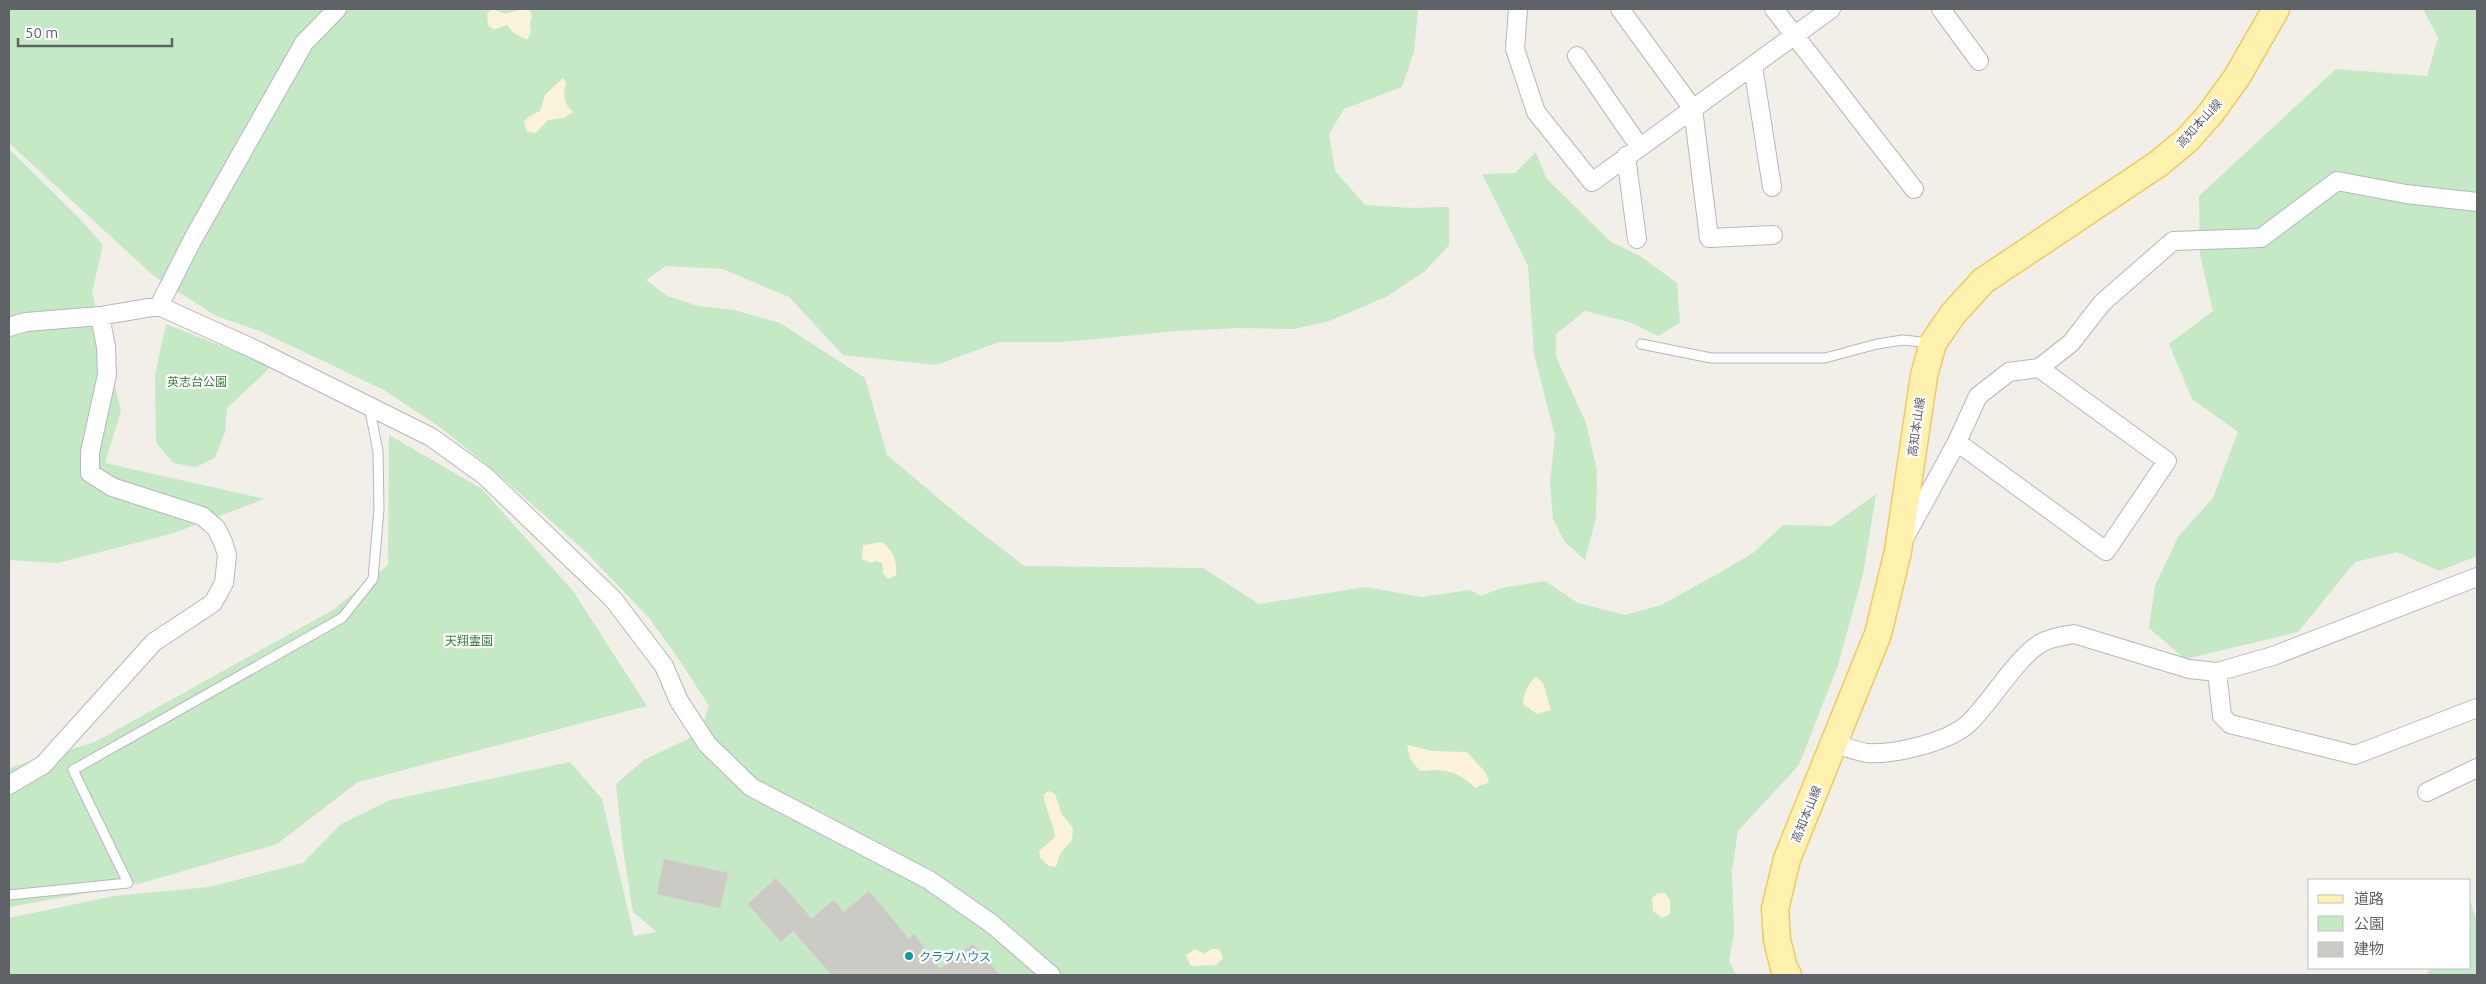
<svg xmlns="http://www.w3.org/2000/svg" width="2486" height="984" viewBox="0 0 2486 984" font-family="Ubuntu,'Noto Sans JP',sans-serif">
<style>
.green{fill:#c5e8c5}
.sand{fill:#fbf3d9}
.building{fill:#cccac5;stroke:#d6d1c6}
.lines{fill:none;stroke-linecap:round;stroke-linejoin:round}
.lane-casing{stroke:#b5b8bc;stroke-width:11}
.street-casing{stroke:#b5b8bc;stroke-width:20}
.primary-casing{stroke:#f2c960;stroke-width:29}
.lane{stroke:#fff;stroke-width:9}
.street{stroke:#fff;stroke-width:18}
.primary{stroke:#fff2af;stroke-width:26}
.culture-dot{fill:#0f9aa8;stroke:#fff;stroke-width:2}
.labels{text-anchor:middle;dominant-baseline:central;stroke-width:4.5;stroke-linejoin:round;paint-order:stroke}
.street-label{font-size:12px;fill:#5f6368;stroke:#fff}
.park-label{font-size:12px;fill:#348238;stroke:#fff}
.culture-label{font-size:12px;fill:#0d838f;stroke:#fff;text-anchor:start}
</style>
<rect width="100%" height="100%" fill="#f1efe8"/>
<!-- green -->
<path class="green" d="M9,9H1418L1414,52L1402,87L1344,109L1329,134L1335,171L1365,205L1412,208L1449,207V245L1425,271L1386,297L1329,321L1294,329L1238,328L1176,331L1063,342H999L936,365L843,355L789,297L723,269L666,266L646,280L667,296L698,306L734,310L780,323L865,378L887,455L956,513L1024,566L1203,568L1259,604L1365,587L1422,597L1470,590L1481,596L1501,588L1545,581L1578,603L1625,615L1661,605L1714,576L1753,553L1783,525L1831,526L1876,494L1863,574L1838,665L1799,765L1738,831L1732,871L1734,934L1729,961L1736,975H9V918L114,896L209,887L303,863L341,824L390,800L570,762L602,799L634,936L657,932L633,912L623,849L616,784L644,760L700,733L709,706L680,661L650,619L586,552L491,468L441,428L384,390L260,331L216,316L155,277L9,143Z
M2423,9H2477V556L2439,571L2397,552L2355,562L2298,632L2185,659L2149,628L2155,586L2178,537L2213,498L2238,432L2192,399L2169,344L2213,311L2200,255L2199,196L2336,69L2427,76L2438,38Z
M9,149L80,219L103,245L92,292L121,411L105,463L265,499L171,534L57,563L9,560Z
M1536,152L1546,178L1611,242L1640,256L1677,283L1680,323L1658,336L1629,322L1585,311L1556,334V357L1586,423L1597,470L1596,518L1585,560L1565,542L1553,519L1550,482L1555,436L1534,354L1528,266L1482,174L1515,173Z
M166,324L272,366L227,408L225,432L215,458L196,467L173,463L156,442L155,375Z
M389,435L482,489L573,591L647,706L358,782L277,844L142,883L9,907V768L95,742L333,610L388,565Z
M2470,900L2477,922V975H2426L2430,968H2470Z"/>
<!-- sand -->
<path class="sand" d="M492,9L505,14L521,9L529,10L532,16L530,24L531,31L527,40L514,33L507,25C499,27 495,33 488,25L487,14Z
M563,78L566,82C563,96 563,102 573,112L564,118L548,120L536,133L527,132L524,122L528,117L540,111L545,95Z
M882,542C894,552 897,560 896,575L888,579L883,573L882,563L876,561L871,563L862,559L863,545Z
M1536,677L1543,683L1551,710L1537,714L1523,704C1524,694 1527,684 1536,677Z
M1407,745L1432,751L1467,752L1486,773L1489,782L1475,788C1457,770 1445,769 1420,771L1410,759Z
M1049,791L1055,794L1062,815L1073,828L1072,840L1060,854L1056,867L1049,866L1040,858L1039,851L1055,837C1054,823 1043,806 1044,794Z
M1658,893H1665L1670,900V914L1662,918L1653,911L1652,898Z
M1195,949L1205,954L1211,949H1219L1223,958L1216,965L1191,966L1186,955Z"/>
<!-- building -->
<path class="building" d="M664,859L728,873L720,908L657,894Z
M776,878L812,919L833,900L844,912L869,891L909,939L914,934L940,969L973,944L1000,975H832L793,931L781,942L748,904Z"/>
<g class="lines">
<defs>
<path id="lane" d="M1641,344L1711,358H1825L1877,344L1903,340L1931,343
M9,895L128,883L73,770L342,618L373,579L379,509L378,451L369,406"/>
<path id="street" d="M1518,9L1515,49L1536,112L1592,182L1831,9
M1620,9L1693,109L1709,238L1773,235
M1774,9L1914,189
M1941,9L1979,61
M1577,56L1639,146
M1753,66L1772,187
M1626,156L1637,239
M159,306L194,237L304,43L337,9
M9,327L26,322L100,316L159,306L256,350L431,437L485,476L613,599L664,666L679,701L707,744L751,787L929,880L992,924L1051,975
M1957,442L2106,551L2167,461L2039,368
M1905,537L1957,442L1978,396L2009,372L2039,368L2071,343L2102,303L2173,241L2261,238L2337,181L2406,194L2477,202
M2217,672L2222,716L2230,724L2355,755L2477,708
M1834,744C1844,746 1856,751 1867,753C1894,755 1949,742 1969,723C1990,703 2018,656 2041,643C2051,637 2063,636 2074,634L2189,669L2217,672L2273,656L2477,577
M9,785L43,765L154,642L213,603L224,583L227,555L223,542L216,528L202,516L112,487L90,473V452L107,375L106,347L100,316
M2427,792L2477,768"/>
<path id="primary" d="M1788,975L1784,968L1777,940L1775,909L1787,859L1878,634L1898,551L1924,376L1933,343L1953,314L1983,281L2158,164L2188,139L2211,113L2237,77L2276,9"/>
</defs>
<!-- lane casing -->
<use href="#lane" class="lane-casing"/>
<!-- street casing -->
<use href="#street" class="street-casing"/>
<!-- primary casing -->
<use href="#primary" class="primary-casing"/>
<!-- lane -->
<use href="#lane" class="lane"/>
<!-- street -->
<use href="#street" class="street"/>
<!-- primary -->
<use href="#primary" class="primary"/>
</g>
<!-- markers -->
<circle class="culture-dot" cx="909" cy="956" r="5"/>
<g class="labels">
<!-- street labels -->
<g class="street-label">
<text transform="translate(2199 123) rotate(-48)">高知本山線</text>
<text transform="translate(1916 427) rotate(-82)">高知本山線</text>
<text transform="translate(1806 814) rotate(-68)">高知本山線</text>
</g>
<!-- park labels -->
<g class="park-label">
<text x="197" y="381">英志台公園</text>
<text x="469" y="640">天翔霊園</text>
</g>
<!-- culture labels -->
<g class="culture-label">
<text x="919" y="956">クラブハウス</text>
</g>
</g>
<!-- border -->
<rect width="2486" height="984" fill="none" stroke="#5f6368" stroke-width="20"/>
<!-- legend -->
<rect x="2308" y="879" width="162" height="90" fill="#ffffff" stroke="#bfc1c3"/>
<rect x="2318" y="895" width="25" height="8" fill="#fff2af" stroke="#bfc1c3"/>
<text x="2354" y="904" font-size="15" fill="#5f6368">道路</text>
<rect x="2318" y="916" width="25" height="15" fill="#c5e8c5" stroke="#bfc1c3"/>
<text x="2354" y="929" font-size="15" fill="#5f6368">公園</text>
<rect x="2318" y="942" width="25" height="15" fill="#cccac5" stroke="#bfc1c3"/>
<text x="2354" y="954" font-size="15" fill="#5f6368">建物</text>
<!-- scale -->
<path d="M18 38v8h154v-8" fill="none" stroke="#5f6368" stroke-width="2.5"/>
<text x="25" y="38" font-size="15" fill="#5f6368" stroke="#ffffff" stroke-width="4" paint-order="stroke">50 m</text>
</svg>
